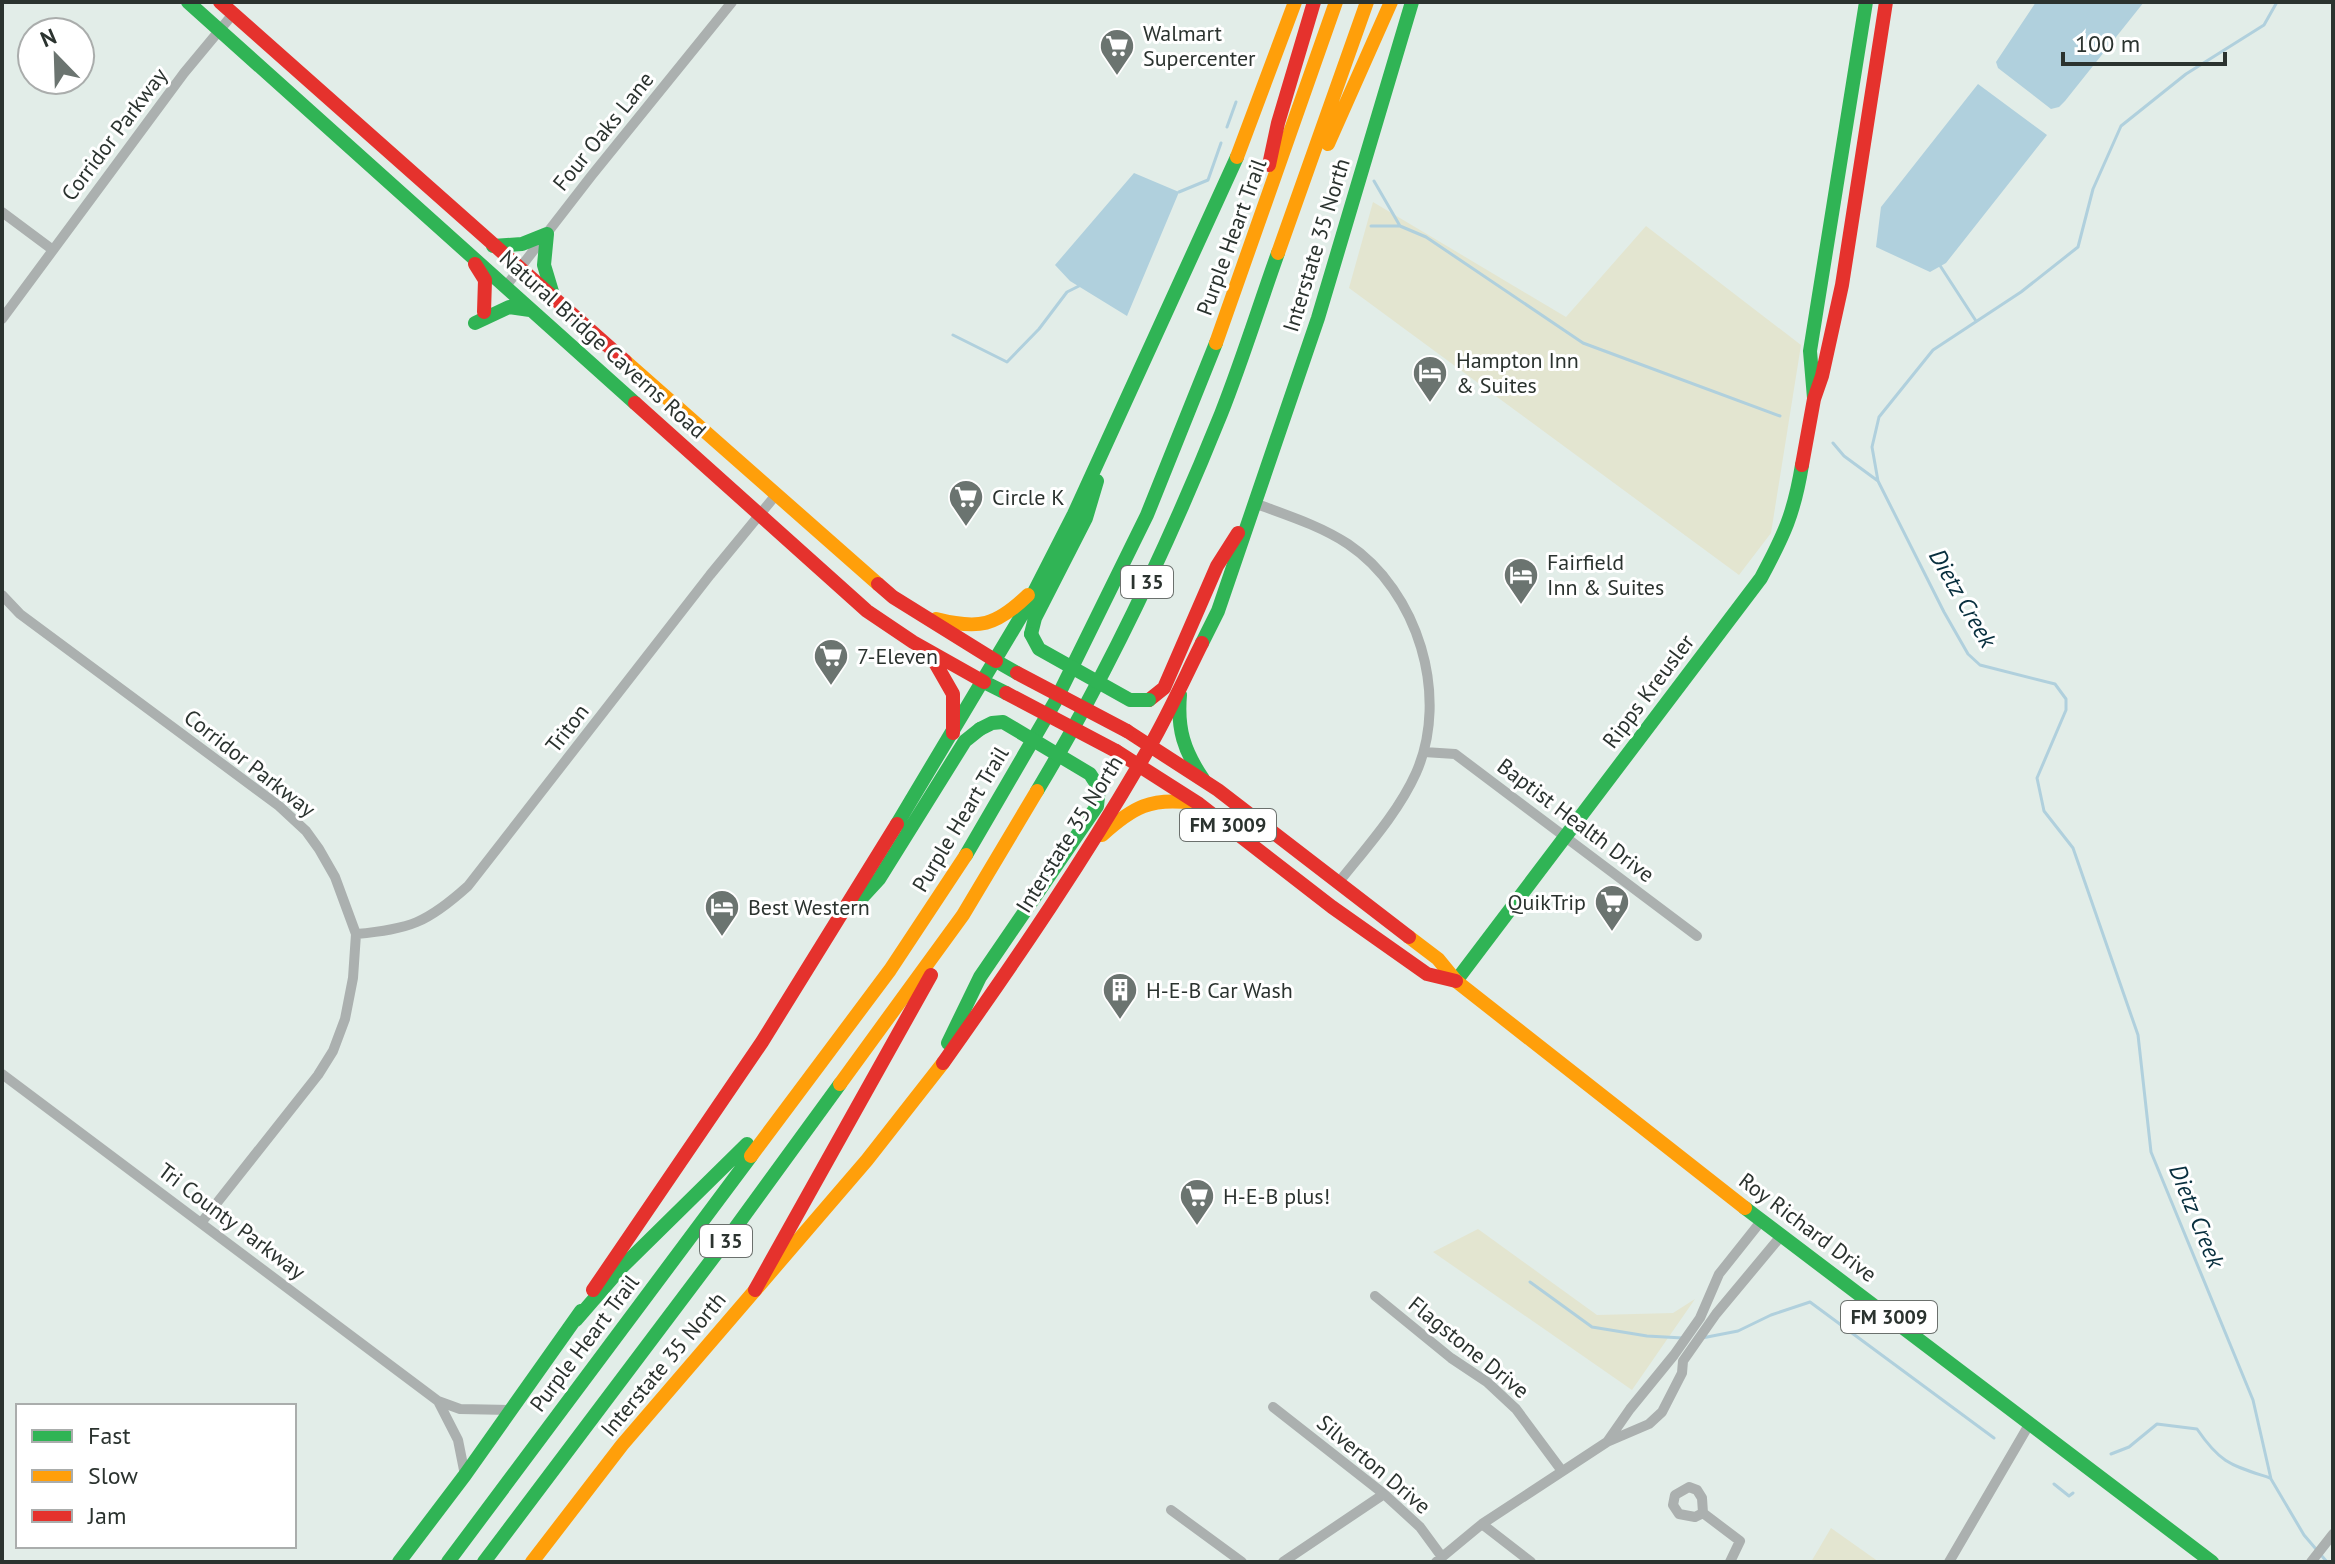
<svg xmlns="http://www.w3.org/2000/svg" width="2335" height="1564" viewBox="0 0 2335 1564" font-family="'PT Sans',sans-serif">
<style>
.green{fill:#e3e5d0}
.water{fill:#b0d0dd}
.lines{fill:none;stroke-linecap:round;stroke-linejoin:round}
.stream{stroke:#b0d0dd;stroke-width:3}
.street{stroke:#abb0af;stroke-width:10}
.fast{stroke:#30b455;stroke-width:14}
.slow{stroke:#ff9f0a;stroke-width:14}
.jam{stroke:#e5322d;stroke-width:14}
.fast-bridge{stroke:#30b455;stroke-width:14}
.jam-bridge{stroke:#e5322d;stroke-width:14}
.labels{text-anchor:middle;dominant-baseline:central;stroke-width:6;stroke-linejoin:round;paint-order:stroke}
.shield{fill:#fff;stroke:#6b706d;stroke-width:2}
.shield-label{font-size:20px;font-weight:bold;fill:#2b332f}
.poi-label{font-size:22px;fill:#2b332f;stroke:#fff;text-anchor:start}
.street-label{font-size:22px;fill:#2b332f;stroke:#fff}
.water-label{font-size:24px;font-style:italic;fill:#082f3e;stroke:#fff}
</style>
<rect width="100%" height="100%" fill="#e2ede8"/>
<!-- green -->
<path class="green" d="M1373,202L1566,317L1646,226L1801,345L1771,533L1739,575L1349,288Z
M1478,1229L1597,1315L1673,1313L1695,1299L1632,1390L1433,1252Z
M1831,1528L1879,1562H1811Z"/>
<!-- water -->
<path class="water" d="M2036,2H2144L2065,101L2059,107L2051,109L1998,68L1996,62Z
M1978,84L2047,135L1946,263L1930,272L1876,247L1881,207Z
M1134,173L1179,192L1127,316L1070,281L1055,265Z"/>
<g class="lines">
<!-- stream -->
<path class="stream" d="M2277,2L2264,25L2186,74L2121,126L2093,189L2078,247L2021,292L1933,350L1879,417L1872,447L1878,481L1944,612L1968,654L1980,665L2055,684L2066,699V710L2037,778L2044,811L2073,848L2138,1035L2151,1152L2253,1400L2271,1479L2304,1535L2327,1562
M1227,127L1236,102
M1374,181L1400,226
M1179,192L1208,180L1221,143
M1371,226H1400L1426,237L1583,343L1780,416
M1939,264L1976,321
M953,335L1007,362L1039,329L1067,292L1081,285
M1833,443L1844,456L1878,481
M1530,1282L1592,1327L1647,1336L1683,1338
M1702,1338L1738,1331L1771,1315L1810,1302L1994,1438
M2111,1454L2129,1447L2157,1424L2197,1429C2221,1464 2231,1465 2270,1478
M2054,1484L2069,1496L2073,1493"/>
<!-- street -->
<path class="street" d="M2,212L53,250
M506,286L592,175L732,2
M2,319L184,73L233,14
M1254,503C1286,515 1319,525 1348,544C1418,591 1450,696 1416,773C1398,813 1366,848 1339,882
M2,595L20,614L279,806L306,831L319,849L335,877L356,934L353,978L345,1019L333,1051L318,1075L201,1223
M1424,752L1455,754L1697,936
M356,934C410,929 427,923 468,886L710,575L775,496
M2,1074L438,1401L460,1409L512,1410
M1375,1296L1451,1358L1487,1382L1516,1409L1562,1471
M438,1401L458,1440L465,1475
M1273,1407L1384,1494L1420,1527L1442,1557
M1607,1442L1630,1409L1674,1355L1700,1318L1719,1274L1762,1220
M1689,1487L1697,1490L1702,1498L1703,1513L1695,1517L1679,1514L1673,1505L1675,1495Z
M1171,1510L1242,1562
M1703,1513L1740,1541L1730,1562
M1482,1524L1531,1562
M1283,1562L1384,1494
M1436,1562L1482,1524L1607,1442L1649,1424L1662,1412L1682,1373L1683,1361L1716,1314L1781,1236
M1949,1562L2030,1423
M2311,1562L2333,1534"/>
<!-- fast -->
<path class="fast" d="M188,2L635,403
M547,234L544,265L553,295
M493,246L522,244L547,234
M475,323L509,307L530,310
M1814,398L1810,351L1866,2
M1031,634L1035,618L1086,518L1097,481
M1202,643L1218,611L1318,318L1412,2
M996,661L1017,673
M984,682L1006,693
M1180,695C1177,729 1184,751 1203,779
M1037,791C1109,671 1169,543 1221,414C1242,361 1259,306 1278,253
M897,824L1026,608L1074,514L1237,157
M966,855L1055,702L1147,515L1216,343
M856,904L879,879L965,741L980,729
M1456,981L1761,578C1784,535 1794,514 1802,465
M948,1043L980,977L1097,806L1099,788
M1745,1208L2212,1562
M576,1320L622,1267L747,1144
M399,1562L465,1475L581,1311
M448,1562L751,1156
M484,1562L725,1242L840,1084"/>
<!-- slow -->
<path class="slow" d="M1328,144L1391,2
M1237,157L1295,2
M1278,253L1367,2
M1216,343L1336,2
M625,361L878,584
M936,619C979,630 996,626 1028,595
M1102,835C1133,807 1151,797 1193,803
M1409,937L1438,959L1456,981L1745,1208
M840,1084L963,915L1037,791
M751,1156L890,970L966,855
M532,1562L622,1445L867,1160L943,1063"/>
<!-- jam -->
<path class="jam" d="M220,2L625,361
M1269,165L1278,123L1314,2
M475,264L485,280L484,312
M635,403L867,611L913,642L984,682
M1802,465L1814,399L1822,376L1842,285L1886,2
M878,584L893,597L996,661
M929,652L953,694V733
M1149,700L1164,688L1217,566L1238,533
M1127,731L1218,790L1409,937
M1116,751L1199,804L1332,907L1427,974L1456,981
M943,1063C1016,960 1087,856 1150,746C1169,713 1185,677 1202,643
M593,1290L762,1042L897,824
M755,1290L931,975"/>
<!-- fast-bridge -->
<path class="fast-bridge" d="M1031,634L1039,649L1130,700H1149
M980,729L992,723L1003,722L1090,774L1099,788"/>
<!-- jam-bridge -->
<path class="jam-bridge" d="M1017,673L1127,731
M1006,693L1116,751"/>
</g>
<!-- icons -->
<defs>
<symbol id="supermarket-pin" viewBox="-11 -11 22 30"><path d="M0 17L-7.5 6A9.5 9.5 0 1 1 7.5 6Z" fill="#6b7470" stroke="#fff"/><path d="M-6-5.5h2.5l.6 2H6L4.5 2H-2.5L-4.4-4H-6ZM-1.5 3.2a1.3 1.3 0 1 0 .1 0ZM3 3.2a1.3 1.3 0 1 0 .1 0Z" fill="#fff"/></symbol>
<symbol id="hotel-pin" viewBox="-11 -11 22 30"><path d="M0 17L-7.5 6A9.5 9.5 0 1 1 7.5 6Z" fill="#6b7470" stroke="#fff"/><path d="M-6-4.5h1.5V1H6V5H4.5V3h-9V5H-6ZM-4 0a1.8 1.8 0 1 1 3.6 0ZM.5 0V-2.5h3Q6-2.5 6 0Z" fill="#fff"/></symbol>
<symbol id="building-pin" viewBox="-11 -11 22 30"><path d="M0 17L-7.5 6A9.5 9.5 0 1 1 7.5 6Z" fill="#6b7470" stroke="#fff"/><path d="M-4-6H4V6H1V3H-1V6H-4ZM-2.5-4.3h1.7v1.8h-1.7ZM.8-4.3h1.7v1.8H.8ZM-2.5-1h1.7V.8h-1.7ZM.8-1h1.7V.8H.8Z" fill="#fff"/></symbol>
</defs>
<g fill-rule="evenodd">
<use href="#supermarket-pin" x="1097" y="26" width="40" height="54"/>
<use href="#hotel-pin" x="1410" y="353" width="40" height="54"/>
<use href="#supermarket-pin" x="946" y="477" width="40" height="54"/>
<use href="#hotel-pin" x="1501" y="555" width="40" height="54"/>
<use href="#supermarket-pin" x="811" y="636" width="40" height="54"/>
<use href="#supermarket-pin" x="1592" y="882" width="40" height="54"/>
<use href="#hotel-pin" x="702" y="887" width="40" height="54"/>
<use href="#building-pin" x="1100" y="970" width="40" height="54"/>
<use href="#supermarket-pin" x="1177" y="1176" width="40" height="54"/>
</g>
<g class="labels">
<!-- shield labels -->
<g class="shield">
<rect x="1121" y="566" width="52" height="32" rx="6"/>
<rect x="1180" y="809" width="96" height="32" rx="6"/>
<rect x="700" y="1225" width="52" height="32" rx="6"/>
<rect x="1841" y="1301" width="96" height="32" rx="6"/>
</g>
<g class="shield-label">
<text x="1147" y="582">I 35</text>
<text x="1228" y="825">FM 3009</text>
<text x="726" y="1241">I 35</text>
<text x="1889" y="1317">FM 3009</text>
</g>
<!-- poi labels -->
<g class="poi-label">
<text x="1143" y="33">Walmart<tspan x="1143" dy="25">Supercenter</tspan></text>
<text x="1456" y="360">Hampton Inn<tspan x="1456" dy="25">&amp; Suites</tspan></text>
<text x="992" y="497">Circle K</text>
<text x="1547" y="562">Fairfield<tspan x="1547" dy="25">Inn &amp; Suites</tspan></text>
<text x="857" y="656">7-Eleven</text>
<text x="1586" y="902" text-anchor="end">QuikTrip</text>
<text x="748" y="907">Best Western</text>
<text x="1146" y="990">H-E-B Car Wash</text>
<text x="1223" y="1196">H-E-B plus!</text>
</g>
<!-- street labels -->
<g class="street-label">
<text transform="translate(603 131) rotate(-51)">Four Oaks Lane</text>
<text transform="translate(114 134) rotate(-53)">Corridor Parkway</text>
<text transform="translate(1231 237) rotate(-70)">Purple Heart Trail</text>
<text transform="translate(1316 245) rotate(-73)">Interstate 35 North</text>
<text transform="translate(603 344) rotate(42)">Natural Bridge Caverns Road</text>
<text transform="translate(1648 691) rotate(-53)">Ripps Kreusler</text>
<text transform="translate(567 728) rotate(-52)">Triton</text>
<text transform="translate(250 763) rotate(38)">Corridor Parkway</text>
<text transform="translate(960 819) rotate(-59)">Purple Heart Trail</text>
<text transform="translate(1576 820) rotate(37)">Baptist Health Drive</text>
<text transform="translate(1069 834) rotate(-58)">Interstate 35 North</text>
<text transform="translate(232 1221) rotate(37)">Tri County Parkway</text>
<text transform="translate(1808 1227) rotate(37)">Roy Richard Drive</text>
<text transform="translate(584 1343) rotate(-53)">Purple Heart Trail</text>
<text transform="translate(1469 1347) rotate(39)">Flagstone Drive</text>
<text transform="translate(663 1364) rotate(-50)">Interstate 35 North</text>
<text transform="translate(1374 1464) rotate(40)">Silverton Drive</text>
</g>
<!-- water labels -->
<g class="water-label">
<text transform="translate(1963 598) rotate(60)">Dietz Creek</text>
<text transform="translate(2197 1216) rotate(68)">Dietz Creek</text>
</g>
</g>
<!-- border -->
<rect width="2335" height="1564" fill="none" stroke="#2b332f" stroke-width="8"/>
<!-- legend -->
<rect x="16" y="1404" width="280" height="144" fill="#ffffff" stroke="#aaadac" stroke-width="2"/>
<rect x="32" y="1430" width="40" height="12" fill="#30b455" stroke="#aaadac" stroke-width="2"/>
<text x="88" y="1444" font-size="24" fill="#2b332f">Fast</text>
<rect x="32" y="1470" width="40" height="12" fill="#ff9f0a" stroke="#aaadac" stroke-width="2"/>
<text x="88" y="1484" font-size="24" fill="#2b332f">Slow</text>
<rect x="32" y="1510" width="40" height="12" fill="#e5322d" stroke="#aaadac" stroke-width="2"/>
<text x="88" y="1524" font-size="24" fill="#2b332f">Jam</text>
<!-- north arrow -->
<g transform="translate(56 56) rotate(337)"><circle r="38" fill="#ffffff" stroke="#aaadac" stroke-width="2"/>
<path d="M0-6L14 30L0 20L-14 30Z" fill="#6b7470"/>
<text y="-12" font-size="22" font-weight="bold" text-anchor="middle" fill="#2b332f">N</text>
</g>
<!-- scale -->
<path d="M2063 52v12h162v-12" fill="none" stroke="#2b332f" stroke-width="4"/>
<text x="2075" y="52" font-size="24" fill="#2b332f" stroke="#ffffff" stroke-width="6" paint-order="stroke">100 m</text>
</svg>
